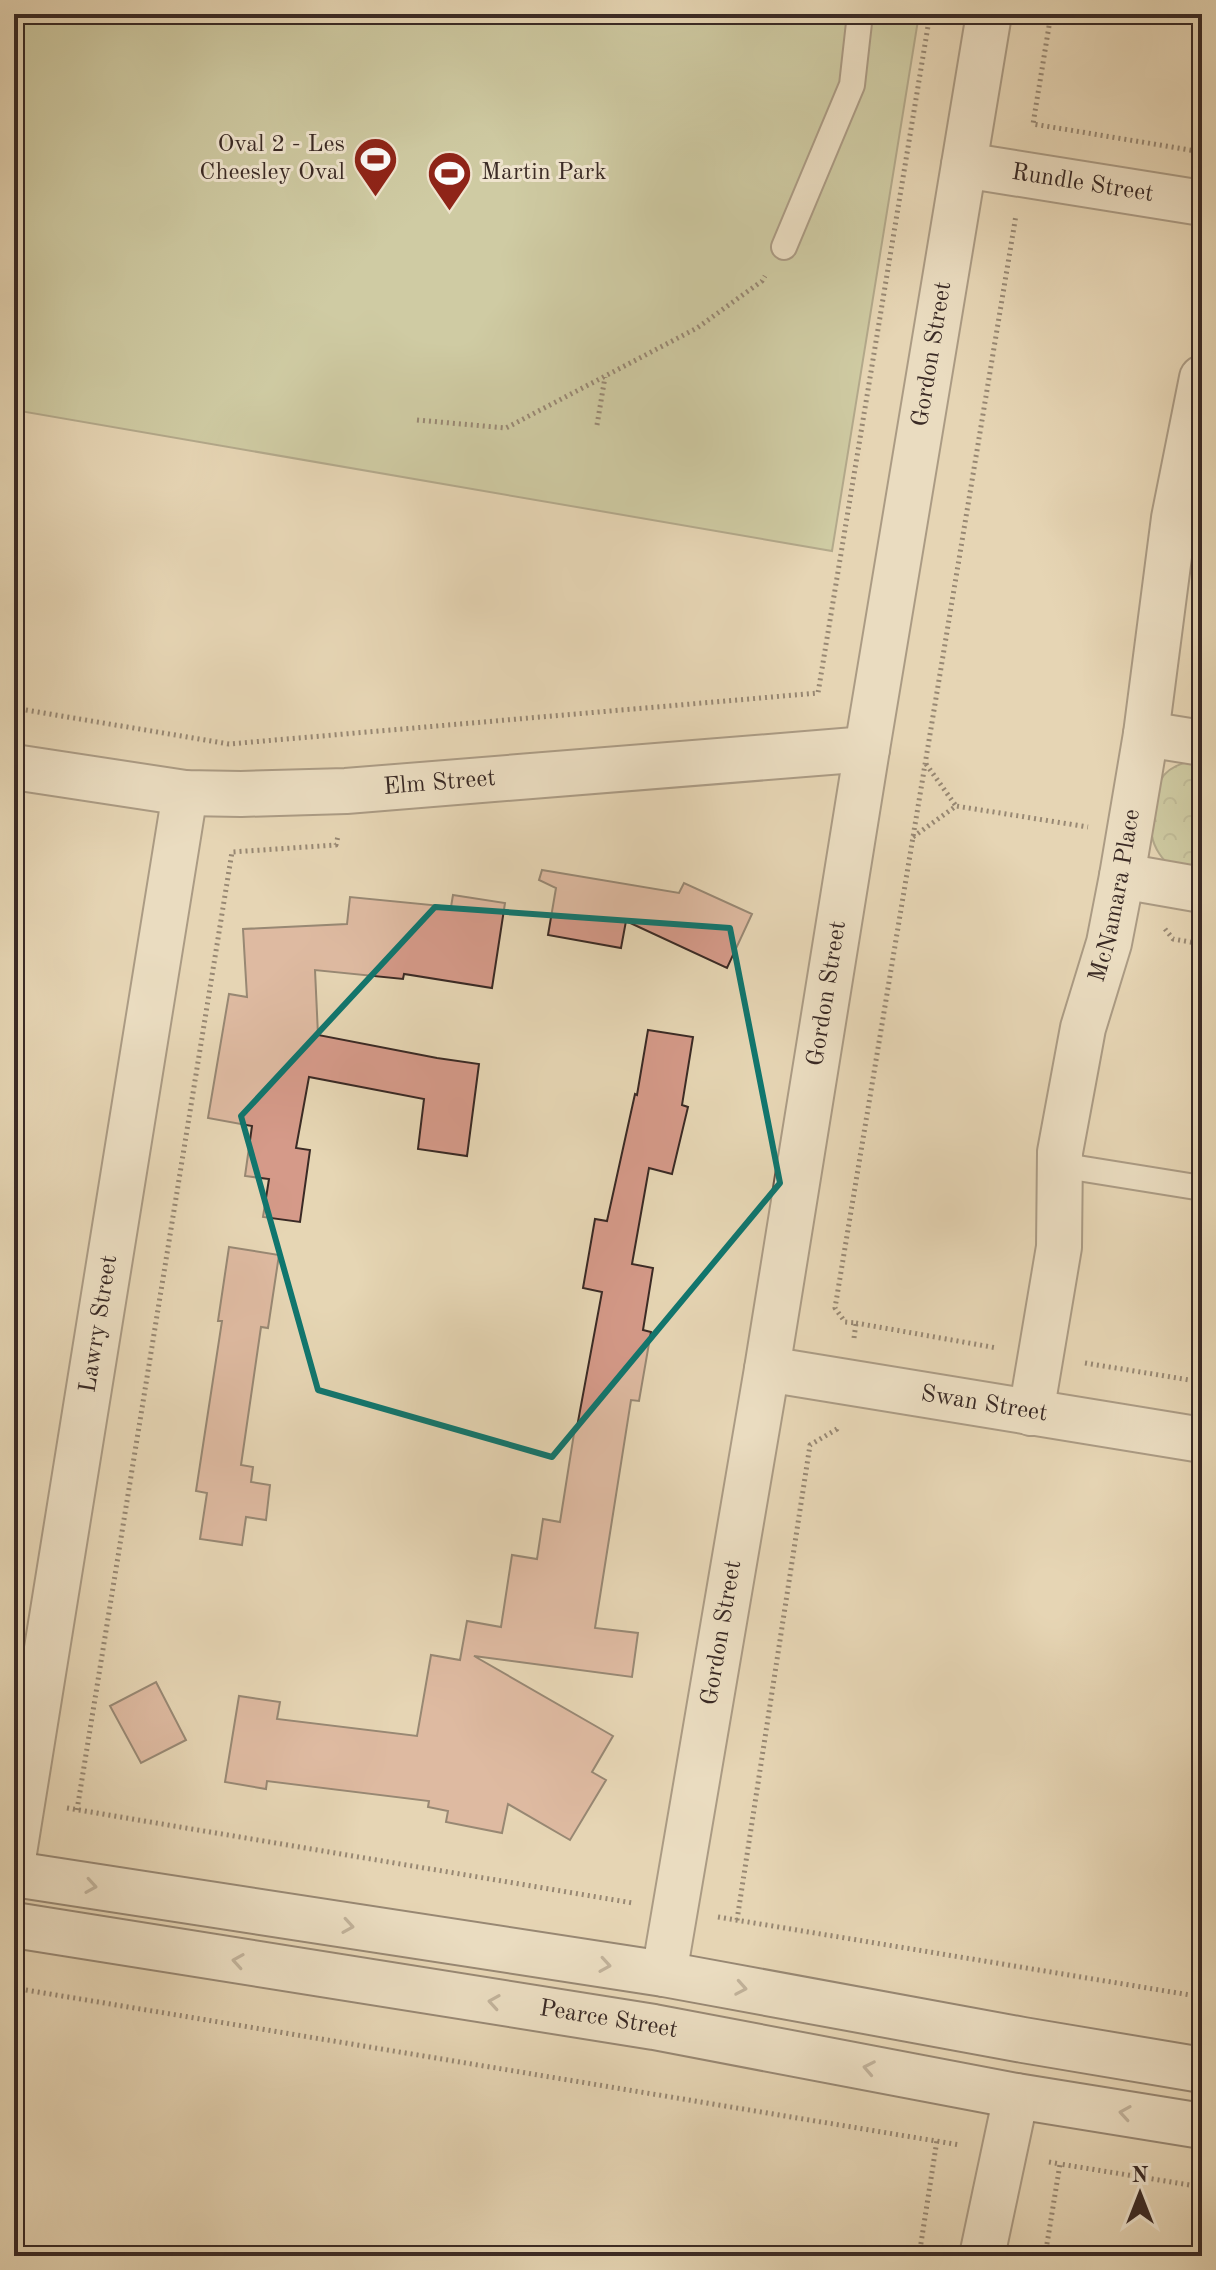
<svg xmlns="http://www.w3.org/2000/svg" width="1216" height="2270" viewBox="0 0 1216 2270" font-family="'Old Standard TT',serif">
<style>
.park{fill:url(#park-crowns);stroke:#77745a;stroke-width:2}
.pitch{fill:#b4be8e;stroke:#77745a;stroke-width:2}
.building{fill:#d59a89;stroke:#3a2a25;stroke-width:2}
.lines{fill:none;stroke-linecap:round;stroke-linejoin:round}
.lane-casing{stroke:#655549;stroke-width:28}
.street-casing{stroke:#655549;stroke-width:48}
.secondary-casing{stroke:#3a2a25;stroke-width:48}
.path{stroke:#3a2a25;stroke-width:5;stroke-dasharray:2 4;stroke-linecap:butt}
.lane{stroke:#efe4ce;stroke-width:24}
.street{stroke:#efe4ce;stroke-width:44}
.secondary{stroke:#efe4ce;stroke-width:44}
.oneway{stroke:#94877a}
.marked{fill:none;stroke:#0f766e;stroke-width:6;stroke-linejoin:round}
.labels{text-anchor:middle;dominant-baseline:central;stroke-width:6;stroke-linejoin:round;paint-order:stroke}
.poi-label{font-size:24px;fill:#3a2a25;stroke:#efe4ce;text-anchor:end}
.street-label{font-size:24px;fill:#3a2a25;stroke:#efe4ce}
</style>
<defs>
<pattern id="park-crowns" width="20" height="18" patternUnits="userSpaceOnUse" patternTransform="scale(2)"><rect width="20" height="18" fill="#b4be8e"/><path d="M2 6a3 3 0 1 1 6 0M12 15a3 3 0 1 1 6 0" fill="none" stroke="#939b74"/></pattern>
</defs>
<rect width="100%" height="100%" fill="#e6d6b4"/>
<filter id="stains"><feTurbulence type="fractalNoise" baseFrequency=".0025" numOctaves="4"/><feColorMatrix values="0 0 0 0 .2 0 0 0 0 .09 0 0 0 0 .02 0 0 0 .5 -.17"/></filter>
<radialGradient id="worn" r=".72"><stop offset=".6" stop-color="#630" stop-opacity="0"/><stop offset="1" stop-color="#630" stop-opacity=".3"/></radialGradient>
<!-- park -->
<path class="park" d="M1191,761L1202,762V877C1193,874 1180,872 1172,867C1163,861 1154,848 1152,836C1150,822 1155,787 1164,775C1171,767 1180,764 1191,761Z"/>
<!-- pitch -->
<path class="pitch" d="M14,14H919L832,551L14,410Z"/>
<!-- building -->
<path class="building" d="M542,870L679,893L684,883L752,914L727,968L626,921L621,948L548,935L556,888L539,880Z
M453,895L505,903L492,988L404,974L403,979L315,970L318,1035L437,1058L479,1064L467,1156L418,1149L424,1099L309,1077L296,1148L310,1150L300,1222L263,1217L269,1179L245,1176L252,1126L208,1118L229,994L247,997L243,929L347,924L350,897L451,907Z
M648,1030L693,1037L682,1105L688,1107L672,1174L649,1168L632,1264L653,1268L643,1330L651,1332L639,1401L631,1400L595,1628L638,1633L632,1677L474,1656L613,1736L592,1772L606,1780L570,1840L508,1804L502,1833L446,1822L448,1811L428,1807L429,1801L267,1781L266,1789L225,1782L239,1696L280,1702L277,1719L417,1736L431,1655L460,1660L467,1621L501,1627L512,1555L537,1559L543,1519L560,1522L575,1427H577L602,1292L583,1288L595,1219L607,1221L635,1094L637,1095Z
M229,1247L279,1255L268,1328L261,1327L241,1465L253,1467L251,1482L270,1485L266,1520L246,1517L242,1545L200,1539L207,1493L196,1491L222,1321H218Z
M156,1682L186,1740L141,1763L110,1706Z"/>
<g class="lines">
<defs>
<path id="lane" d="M784,247L852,85L860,14
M1059,1165L1202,1188"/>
<g id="street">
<path id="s1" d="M964,165L1202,203"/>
<path d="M1146,734L1202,743"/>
<path id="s2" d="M14,767L185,793L241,794L346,791L867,749"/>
<path d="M1122,876L1202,890"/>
<path id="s3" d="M767,1369L1202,1440"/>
<path id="s4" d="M1031,1413L1059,1247L1060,1152L1083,1028L1109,943L1122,876L1146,734L1174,518L1202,378"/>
<path id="s5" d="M14,1853L185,793"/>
<path id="s6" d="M664,1974L767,1369L867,749L989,14"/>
<path d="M982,2256L1016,2096"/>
</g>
<g id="secondary">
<path d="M14,1874L664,1974L1023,2040L1202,2070"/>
<path id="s7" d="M14,1925L654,2027L1016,2096L1202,2126"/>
</g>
</defs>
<!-- lane casing -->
<use href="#lane" class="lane-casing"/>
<!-- street casing -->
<use href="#street" class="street-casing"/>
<!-- secondary casing -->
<use href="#secondary" class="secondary-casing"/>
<!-- path -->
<path class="path" d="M1051,14L1033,124L1202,152
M417,420L506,428L697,328L762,281L765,276
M597,425L605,377
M14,708L229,744L818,693L930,14
M926,764L956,806
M913,837L956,806L1088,827
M1165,929L1173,939L1202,944
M856,1323L997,1348
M854,1338L856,1323L845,1322L835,1308L1016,215
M1085,1363L1202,1382
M67,1808L633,1903
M77,1810L232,852L336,845L338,836
M718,1917L1202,1997
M737,1920L810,1445L837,1429L838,1426
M14,1988L960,2145
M1049,2162L1060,2164
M919,2256L937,2140
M1045,2256L1060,2164L1202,2187"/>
<!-- lane -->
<use href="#lane" class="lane"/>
<!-- street -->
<use href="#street" class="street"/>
<!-- secondary -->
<use href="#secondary" class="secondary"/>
</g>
<!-- one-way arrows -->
<defs><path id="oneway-chevron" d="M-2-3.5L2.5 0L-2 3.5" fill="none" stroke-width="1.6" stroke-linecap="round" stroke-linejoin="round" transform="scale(2)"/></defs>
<g class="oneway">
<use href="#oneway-chevron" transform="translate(91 1886) rotate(9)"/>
<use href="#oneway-chevron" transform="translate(348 1926) rotate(9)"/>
<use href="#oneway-chevron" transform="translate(238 1961) rotate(-171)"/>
<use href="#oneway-chevron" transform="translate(605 1965) rotate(9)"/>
<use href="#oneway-chevron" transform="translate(741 1988) rotate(10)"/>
<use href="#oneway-chevron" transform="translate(494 2002) rotate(-171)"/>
<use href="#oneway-chevron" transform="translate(869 2068) rotate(-169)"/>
<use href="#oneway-chevron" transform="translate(1125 2113) rotate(-171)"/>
</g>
<!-- marked area -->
<path d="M0 0H1216V2270H0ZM435,907L730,928L780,1183L552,1457L318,1390L241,1116Z" fill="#e6d6b4" fill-opacity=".55" fill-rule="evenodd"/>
<path class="marked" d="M435,907L730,928L780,1183L552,1457L318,1390L241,1116Z"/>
<!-- icons -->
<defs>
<symbol id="stadium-pin" viewBox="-11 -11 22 30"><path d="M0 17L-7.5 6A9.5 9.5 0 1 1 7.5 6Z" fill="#8f2418" stroke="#efe4ce"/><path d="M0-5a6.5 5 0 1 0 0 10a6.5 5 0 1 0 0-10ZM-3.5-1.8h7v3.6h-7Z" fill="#fff"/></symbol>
</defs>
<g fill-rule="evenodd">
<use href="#stadium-pin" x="350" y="134" width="51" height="69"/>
<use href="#stadium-pin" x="424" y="148" width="51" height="69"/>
</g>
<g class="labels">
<!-- poi labels -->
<g class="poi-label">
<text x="345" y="145">Oval 2 - Les<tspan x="345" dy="28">Cheesley Oval</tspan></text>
<text x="481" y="173" text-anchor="start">Martin Park</text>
</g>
<!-- street labels -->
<g class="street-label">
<text stroke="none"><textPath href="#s1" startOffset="120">Rundle Street</textPath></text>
<text stroke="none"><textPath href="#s6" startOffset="1642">Gordon Street</textPath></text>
<text stroke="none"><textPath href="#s2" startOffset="428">Elm Street</textPath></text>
<text stroke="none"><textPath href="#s4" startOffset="526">McNamara Place</textPath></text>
<text stroke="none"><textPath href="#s6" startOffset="994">Gordon Street</textPath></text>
<text stroke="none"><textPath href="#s5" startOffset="536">Lawry Street</textPath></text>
<text stroke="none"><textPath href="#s3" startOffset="220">Swan Street</textPath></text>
<text stroke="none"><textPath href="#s6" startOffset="346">Gordon Street</textPath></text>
<text stroke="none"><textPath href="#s7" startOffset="602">Pearce Street</textPath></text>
</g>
</g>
<!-- margin -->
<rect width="1216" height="2270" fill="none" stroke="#e6d6b4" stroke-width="48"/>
<rect x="16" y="16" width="1184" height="2238" fill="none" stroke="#3a2a25" stroke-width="4"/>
<rect x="24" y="24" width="1168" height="2222" fill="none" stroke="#3a2a25" stroke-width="2"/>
<!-- north arrow -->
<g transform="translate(1140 2194)" stroke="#efe4ce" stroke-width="6" paint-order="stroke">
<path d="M0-6L14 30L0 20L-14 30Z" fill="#3a2a25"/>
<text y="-12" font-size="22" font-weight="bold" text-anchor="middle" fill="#3a2a25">N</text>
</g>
<rect width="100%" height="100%" filter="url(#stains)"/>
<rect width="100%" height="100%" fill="url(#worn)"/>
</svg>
